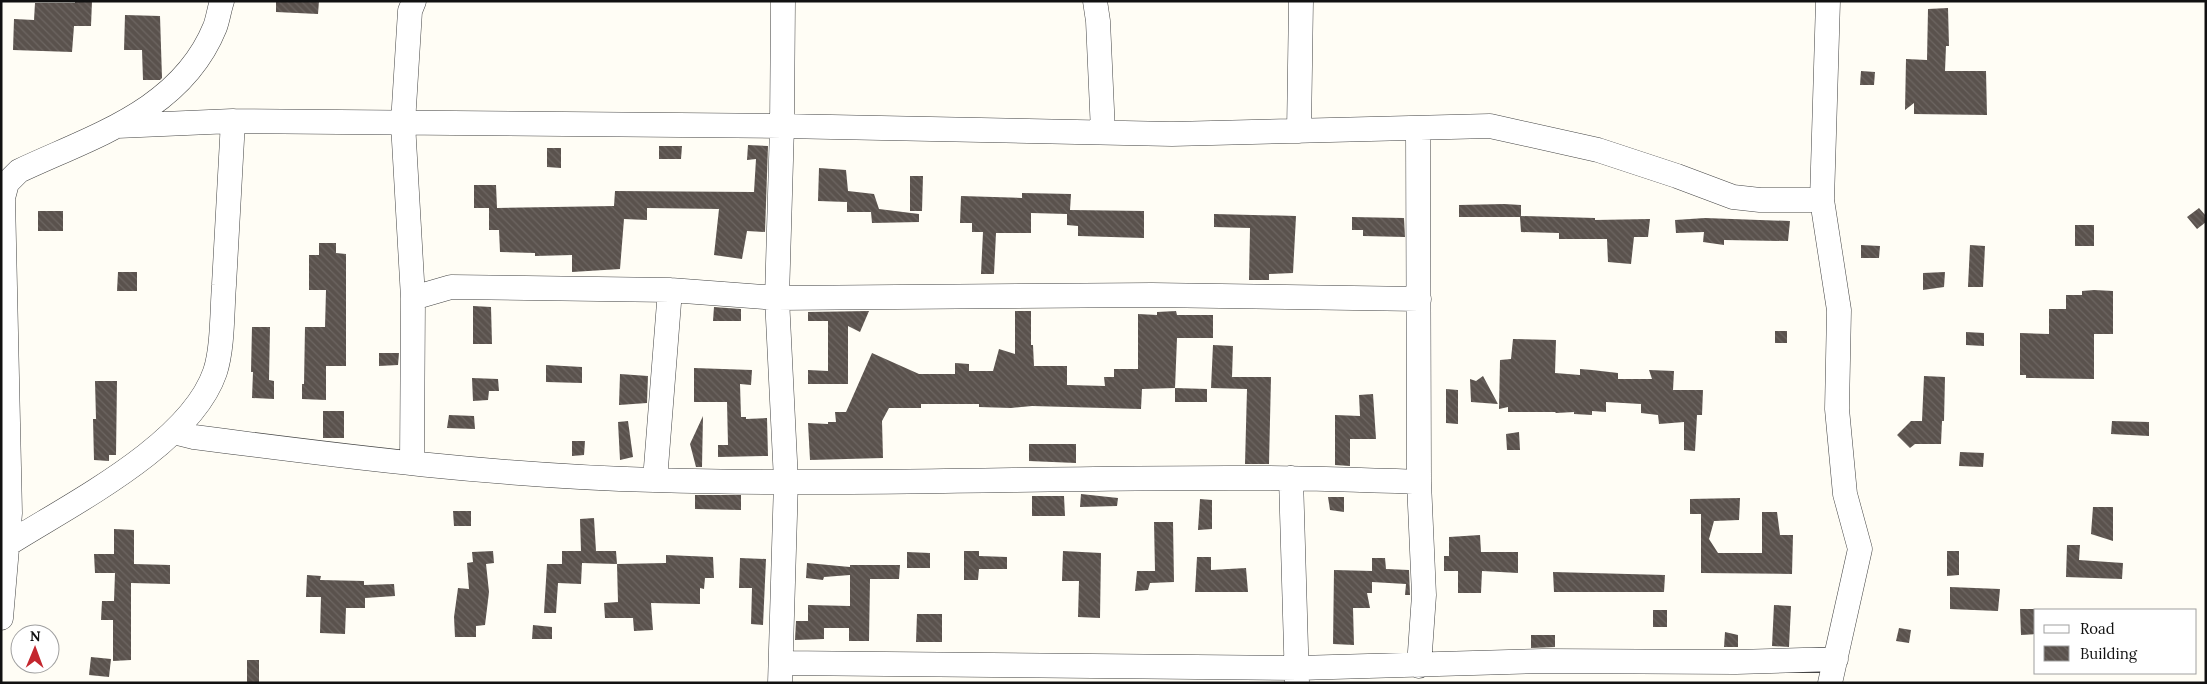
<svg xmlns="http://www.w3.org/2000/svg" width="2207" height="684" viewBox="0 0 2207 684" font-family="Lora,serif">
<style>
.building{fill:url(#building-back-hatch)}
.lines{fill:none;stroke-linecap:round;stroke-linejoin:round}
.minor-casing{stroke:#444;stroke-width:25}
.minor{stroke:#fff;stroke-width:24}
</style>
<defs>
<pattern id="building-back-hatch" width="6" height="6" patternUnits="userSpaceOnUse" patternTransform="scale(1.25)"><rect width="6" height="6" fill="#5a524d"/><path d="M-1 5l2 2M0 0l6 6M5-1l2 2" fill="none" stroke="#6d6662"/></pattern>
</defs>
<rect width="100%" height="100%" fill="#fffdf5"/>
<!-- building -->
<path class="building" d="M75,1H92L91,26H74L72,52L13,50L14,19L34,20L35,3H75Z
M276,1H319L318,14L276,12Z
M1948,8L1949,46H1946L1945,71H1986L1987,115L1914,114V103L1905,110L1906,59L1927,60L1928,9Z
M125,15L160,16L162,78L160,80H143L142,50H124Z
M1861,71L1875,72L1874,85H1860Z
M748,145L768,146L765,232L747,231L742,259L714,255L719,209L647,208V220L624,219L620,269L572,272V255L535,256V253L500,252L499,230H489V208H474V185H496L497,208L614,206L615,191L754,192L756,159L747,160Z
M659,146H682L681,159H659Z
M547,148H561V168L547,167Z
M819,168L846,170L848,191L874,194L879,209L919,214V222L872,223L871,212H847V202L818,201Z
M910,176H923L922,211H910Z
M1022,193L1071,194L1070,210L1144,211V238L1078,236V226L1067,225V214L1031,213V233H996L994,274H981L983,232H972V223H960L961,196L1022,198Z
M1504,204L1521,205V216L1595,218V220L1650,219L1648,237H1634L1631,264L1608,262L1607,239H1559V233L1521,232L1520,217H1459V205Z
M2199,208L2206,216V222L2197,229L2187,217Z
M38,211H63V231H38Z
M1214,214L1296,216L1293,273L1269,274V280H1249L1250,228L1214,227Z
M1352,217L1404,218L1405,237L1363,236V230H1352Z
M1705,218L1790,221L1788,241L1724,240V245L1703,242L1704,232L1676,233L1675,220Z
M2075,225H2094V246H2075Z
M319,243H336V253L346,254V366H326V400L302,399V384H304L305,327H325L326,290H309V255H319Z
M1861,245L1880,246L1879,258H1861Z
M1970,245L1985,246L1983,287H1968Z
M118,272H137V291H117Z
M1945,272L1944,287L1923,290V273Z
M2094,290L2113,291V334H2094V379L2026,378V375H2020V333L2049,334V309H2066V295H2082V291Z
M473,306L491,307L492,344H473Z
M714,307L741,309V321H713Z
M869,311L860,332L848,326V384H808V370L828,371V321H808V312Z
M1015,311H1031V345H1033L1034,366H1067V385L1105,386L1104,377H1114V369H1138V314L1157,315V312L1176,311L1177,315H1213V338H1177L1175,388L1142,389L1141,409L1032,406L1011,408L979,407V404H921V408H889L882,421L883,458L810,460L808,423L828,424V422H836L835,412H846L872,353L919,374H955V363L969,364V371H993L999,349L1015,354Z
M252,327H270L269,380L274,381V399L252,398L253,372H251Z
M1775,331H1787V343H1775Z
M1966,332L1984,333V346L1966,345Z
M1513,339L1556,340L1555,373L1580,375V369L1592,370L1618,373V379H1652L1649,370L1674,371L1673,390H1703L1702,415H1697L1695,451L1684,450V422L1659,424L1658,415L1641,413V404L1606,402V412L1592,411V415L1574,414V412L1556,413L1555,412H1508V407L1499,409L1500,360L1511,359Z
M1213,345L1233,346L1232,377H1271L1269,464H1245L1247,389L1211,388Z
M379,353H399L398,365L379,366Z
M546,365L582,367V383L546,382Z
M694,368L752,370L751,385L740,384L741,417H746V419L767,418L768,456L718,457V445H728L727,402H694Z
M620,374L648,376L647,403L619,405Z
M1483,376L1498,404L1471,402L1470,379L1476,381Z
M1924,376L1945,377L1944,421H1942L1941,444H1915L1910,448L1897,435L1911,421H1922Z
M472,378L498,379L499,391H489L488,400L473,401Z
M95,381H117L116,455H109V461L94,460L93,419H96Z
M1175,388L1207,389V402H1175Z
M1446,389L1458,390V424L1446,423Z
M1373,394L1376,439H1350V466L1335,465V415L1360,416L1359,395Z
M323,411H344V438H323Z
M449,415L474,416L475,429L447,428Z
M703,416L702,467H696L690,444Z
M628,421L633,457L620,460L618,422Z
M2112,421L2149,422V436L2111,434Z
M1519,432L1520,450H1507L1506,434Z
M572,441H585L584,455L572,456Z
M1029,444H1076V463L1029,461Z
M1960,452L1984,453L1983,467L1959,466Z
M1081,494L1118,498L1117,506L1080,507Z
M695,495H741V510L695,509Z
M1032,496H1064L1065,516H1032Z
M1328,497H1344V512L1330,510Z
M1740,498L1739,520L1714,521L1709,539L1718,553H1762V512H1777L1780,535H1793L1792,574L1701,573V514H1690V499Z
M1200,499L1212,500V529L1198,530Z
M2093,507H2113V541L2091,534Z
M453,511H471V526H454Z
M594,518L596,551H616L617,564L582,563L581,584L558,583L556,613H544L547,564H562V551H581L580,519Z
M1154,522H1173L1174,582L1150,583L1148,590L1135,591L1137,571H1155Z
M114,529L134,530V564L170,565V584L131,583V660L113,661V620H101L102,601H114L115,573H95L94,554H114Z
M1480,535L1481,552H1518V573L1482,571L1481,593H1458V571H1444V556H1449V537Z
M2067,545H2080L2079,560L2123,563L2122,579L2066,577Z
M493,551L494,563L486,564L489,592L485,625L476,626V637H455L454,617L458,588L469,589L467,563L473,562L472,552Z
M964,551H979V556L1007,557V569H979L978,580H964Z
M1063,551L1101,553L1100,618L1078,617L1079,581H1062Z
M1947,551H1959V575L1947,576Z
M907,552L930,553V568H907Z
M666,555L713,557L714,578H705L704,589L700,588V604L651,603L653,630L634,631L633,618H605L604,603L618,602L617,564L666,563Z
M1197,557H1211V570L1246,568L1248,592H1195Z
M740,558L766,559L763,625L751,624L752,588H739Z
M1372,558H1385L1386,569L1409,570L1410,595H1405L1406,584L1372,582Z
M807,563L850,567V565H900L899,579H870L869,641H849V628H824V639L795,640L796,621H808V605L850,606V575L824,577L823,580L806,578Z
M1334,570L1372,571V593H1367L1370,608H1353L1354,645L1333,644Z
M1553,572L1665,575L1664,592H1554Z
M307,575L321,576L320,580L364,581V585L394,584L395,596L365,598V608H346L345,634L320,633L321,597H306Z
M1950,587L2000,589L1998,611L1950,609Z
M1774,605L1791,606L1789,647L1772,646Z
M2020,609H2035L2036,634L2021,635Z
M1653,610H1667V627H1653Z
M917,614H942V642H916Z
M533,625L552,627V639H532Z
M1899,628L1911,630L1909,643L1896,641Z
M1725,632L1738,635V647H1724Z
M1531,635H1555V647L1531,648Z
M91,657L111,659L109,677L89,675Z
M247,660H259V683H247Z"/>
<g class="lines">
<defs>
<path id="minor" d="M1095,1L1098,21L1103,132
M1828,1L1822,200L1839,310L1837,409L1845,494L1860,549L1830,683
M117,126L233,121L782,126L1172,134L1490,126L1598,150L1677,176L1733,197L1760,200H1822
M1418,128L1419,482L1424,595L1419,666
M1299,131L1301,1
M413,298L451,287L670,290L777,298L1152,295L1419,299
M174,432L194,437C347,457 500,476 654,480C854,486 1053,477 1253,478C1308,478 1364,480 1419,482
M412,463L413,298L403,123L410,11L414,1
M1291,478L1297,683
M655,480L670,290
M8,544C71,504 190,445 215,372C223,348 222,310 224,285C227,230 230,176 233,121
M1,618L10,513L3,198L7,183L19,171C93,136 181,111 215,27C218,19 219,10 222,1
M781,663L1298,668L1543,661L1736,662L1836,659
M780,683L786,481L777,298L782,126L783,1"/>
</defs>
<!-- minor casing -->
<use href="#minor" class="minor-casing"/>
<!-- minor -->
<use href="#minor" class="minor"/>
</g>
<!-- border -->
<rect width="2207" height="684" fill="none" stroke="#111111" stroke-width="5"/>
<!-- legend -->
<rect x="2034" y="609" width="162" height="65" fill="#ffffff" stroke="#a0a0a0"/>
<rect x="2044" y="625" width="25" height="8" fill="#ffffff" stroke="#a0a0a0"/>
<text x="2080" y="634" font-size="15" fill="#111111">Road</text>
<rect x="2044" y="646" width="25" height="15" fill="url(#building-back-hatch)" stroke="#a0a0a0"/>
<text x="2080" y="659" font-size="15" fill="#111111">Building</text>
<!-- north arrow -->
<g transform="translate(35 649) rotate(1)"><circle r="24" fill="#ffffff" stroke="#a0a0a0"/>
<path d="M0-4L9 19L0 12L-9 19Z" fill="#c4262e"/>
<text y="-8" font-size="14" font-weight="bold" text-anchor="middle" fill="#111111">N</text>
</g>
</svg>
